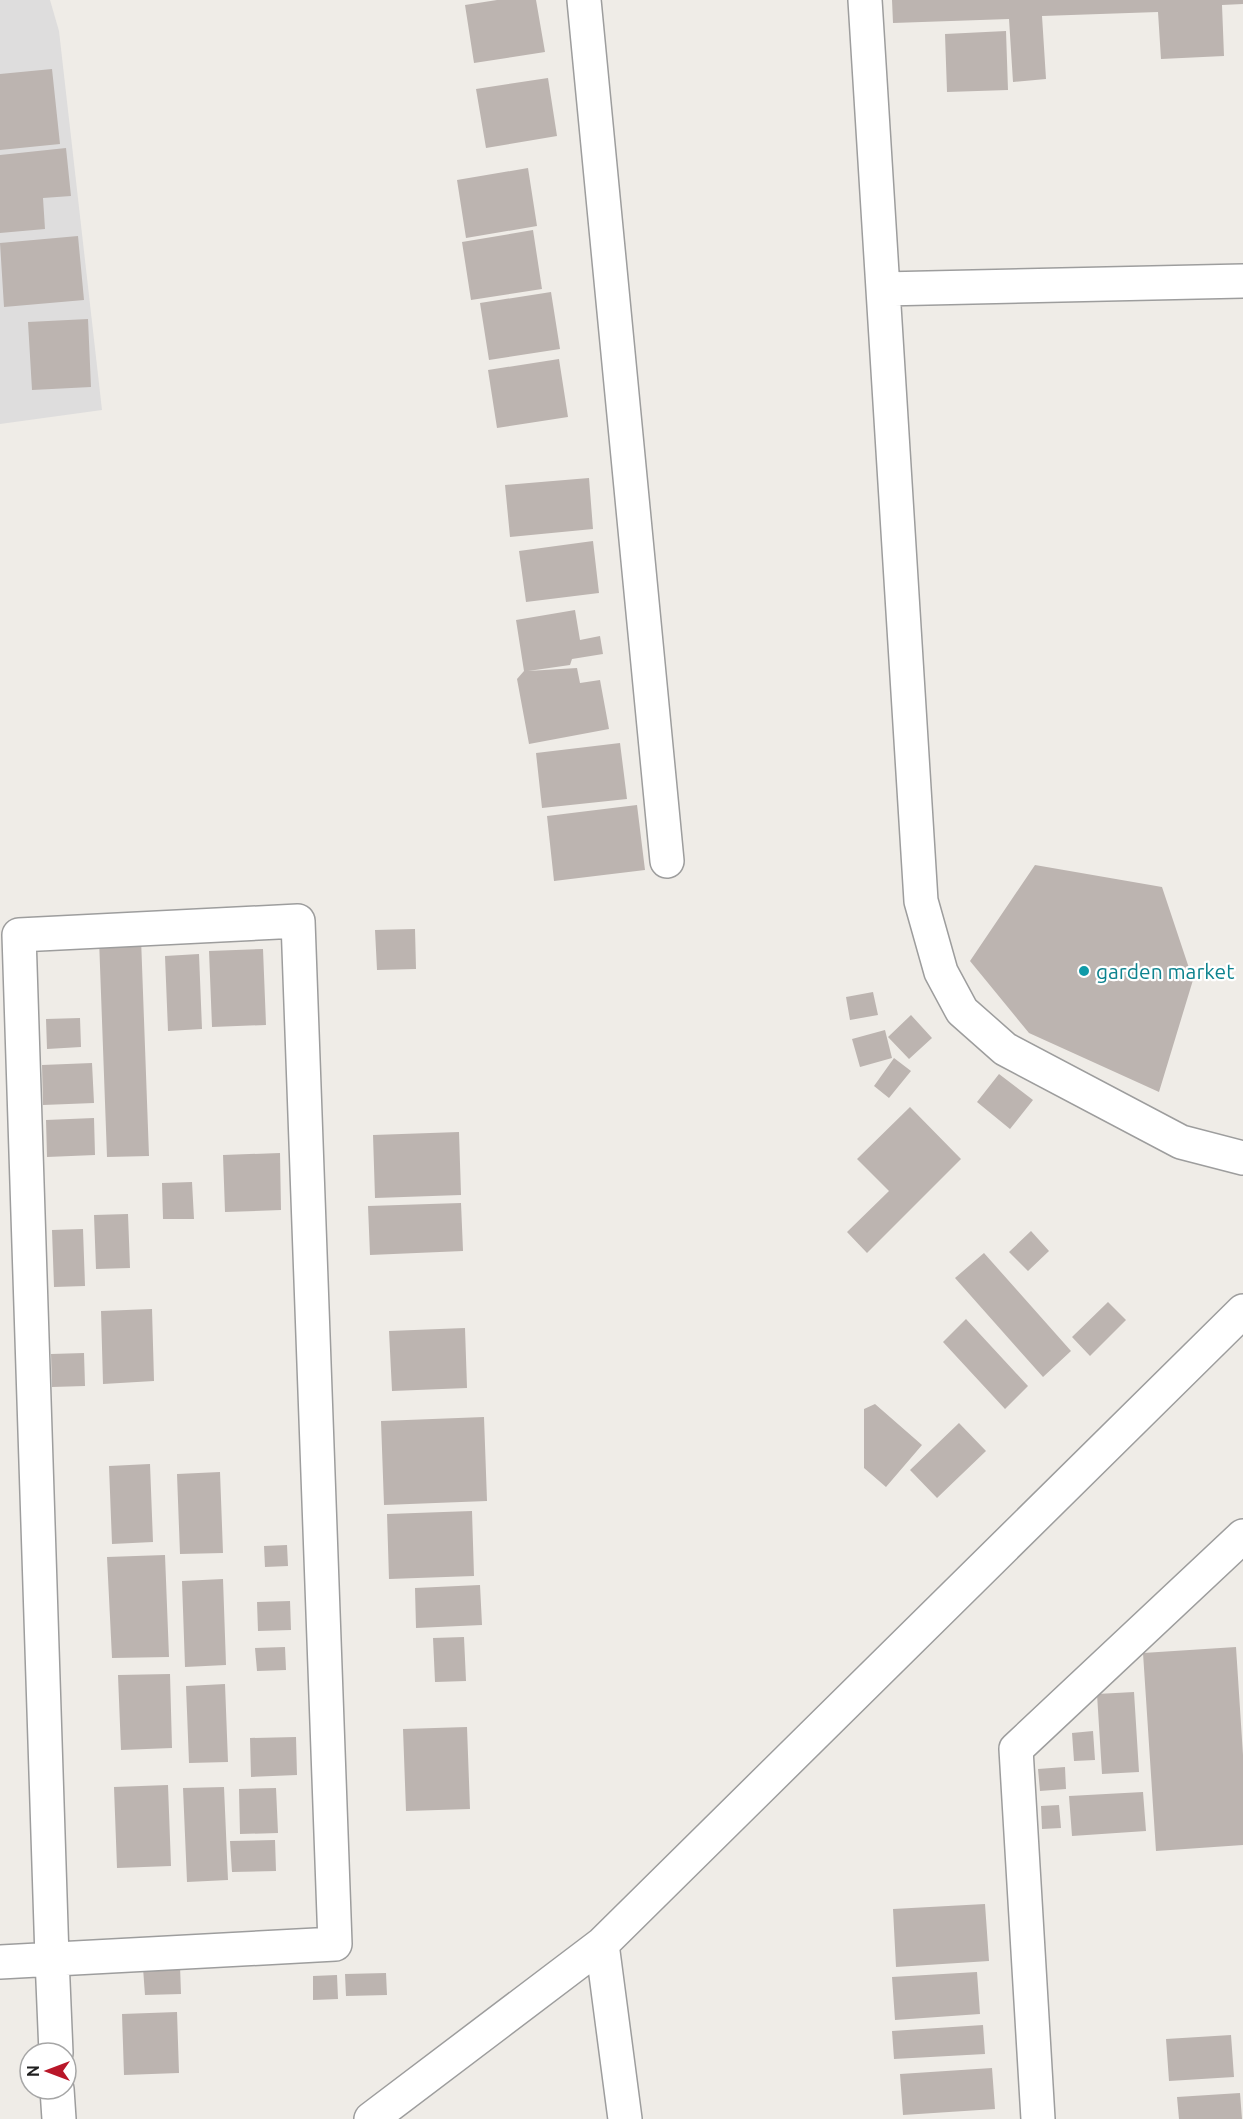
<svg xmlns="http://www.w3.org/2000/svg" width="1243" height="2119" viewBox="0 0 1243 2119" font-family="Ubuntu,sans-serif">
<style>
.residential{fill:#dedddd}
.building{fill:#bcb4b0}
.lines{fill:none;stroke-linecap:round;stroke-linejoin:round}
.minor-casing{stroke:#9d9d9d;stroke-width:36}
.minor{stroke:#fff;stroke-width:33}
.culture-dot{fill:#0f9aa8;stroke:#fff;stroke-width:2}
.labels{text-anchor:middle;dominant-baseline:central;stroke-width:4.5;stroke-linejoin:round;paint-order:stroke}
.culture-label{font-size:21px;fill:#0d838f;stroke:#fff;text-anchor:start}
</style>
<rect width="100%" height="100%" fill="#efece7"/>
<!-- residential -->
<path class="residential" d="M0,0H50L59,31L102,410L0,424Z"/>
<!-- building -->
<path class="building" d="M497,0H536L545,52L474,63L465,5Z
M892,0H1243V4L1222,5L1224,56L1161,59L1158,12L1042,16L1046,79L1013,82L1009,19L893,23Z
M1006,31L1008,90L947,92L945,34Z
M52,69L60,144L0,150V74Z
M548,78L557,136L486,148L476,89Z
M66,148L71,196L43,198L45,229L0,233V155Z
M528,168L537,226L466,238L457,180Z
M533,230L542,289L471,300L462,242Z
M78,236L84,300L4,307L0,243Z
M551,292L560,349L489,360L480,303Z
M88,319L91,387L32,390L28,322Z
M559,359L568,417L497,428L488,370Z
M589,478L593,529L510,537L505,485Z
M593,541L599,593L526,602L519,551Z
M575,610L580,640L600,636L603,654L572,659L570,665L528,671L577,668L580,683L600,680L609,729L529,744L517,679L524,671L516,620Z
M620,743L627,799L542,808L536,753Z
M637,805L645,870L554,881L547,816Z
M1035,865L1162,887L1193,980L1159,1092L1029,1033L970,961Z
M415,929L416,969L377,970L375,930Z
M141,938L149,1156L107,1157L99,939Z
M263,949L266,1025L212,1027L209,951Z
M199,954L202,1029L168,1031L165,956Z
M873,992L878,1015L850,1020L846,997Z
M911,1015L932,1038L909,1059L888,1037Z
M80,1018L81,1047L47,1049L46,1019Z
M885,1030L892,1058L860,1067L852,1039Z
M894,1058L911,1071L889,1098L874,1086Z
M92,1063L94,1103L43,1105L42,1065Z
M999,1074L1033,1100L1010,1129L977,1102Z
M910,1107L961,1159L867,1253L847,1232L889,1191L857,1159Z
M94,1118L95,1155L47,1157L46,1120Z
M459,1132L461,1195L375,1198L373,1135Z
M280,1153L281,1210L225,1212L223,1155Z
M192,1182L194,1219H163L162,1183Z
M461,1203L463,1251L370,1255L368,1206Z
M128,1214L130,1268L96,1269L94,1215Z
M83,1229L85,1286L54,1287L52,1230Z
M1031,1231L1049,1251L1028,1271L1009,1252Z
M984,1253L1071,1351L1043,1377L955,1278Z
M1108,1302L1126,1320L1090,1356L1072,1337Z
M152,1309L154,1381L103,1384L101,1311Z
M966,1319L1028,1386L1005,1409L943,1342Z
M465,1328L467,1388L392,1391L389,1331Z
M84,1353L85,1386L52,1387L51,1354Z
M875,1404L922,1445L886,1487L864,1468V1409Z
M484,1417L487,1501L384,1505L381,1421Z
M959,1423L986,1451L937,1498L910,1470Z
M150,1464L153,1542L112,1544L109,1466Z
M220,1472L223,1553L180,1554L177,1474Z
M472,1511L474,1576L389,1579L387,1514Z
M287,1545L288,1566L265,1567L264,1546Z
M165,1555L169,1657L112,1658L107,1557Z
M223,1579L226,1665L185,1667L182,1581Z
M480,1585L482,1625L416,1628L415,1588Z
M290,1601L291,1630L258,1631L257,1602Z
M464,1637L466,1681L435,1682L433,1638Z
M285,1647L286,1670L257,1671L255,1648Z
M1236,1647L1243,1755V1845L1156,1851L1143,1653Z
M170,1674L172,1748L121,1750L118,1675Z
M225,1684L228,1762L189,1763L186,1686Z
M1134,1692L1139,1772L1102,1774L1097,1694Z
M467,1727L470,1809L406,1811L403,1729Z
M1093,1731L1095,1760L1074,1761L1072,1733Z
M296,1737L297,1775L251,1777L250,1738Z
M1065,1767L1066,1789L1040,1791L1038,1769Z
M168,1785L171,1866L117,1868L114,1787Z
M224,1787L228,1880L187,1882L183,1788Z
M276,1788L278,1833L240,1834L239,1789Z
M1143,1792L1146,1831L1072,1836L1069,1796Z
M1059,1805L1061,1828L1042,1829L1041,1806Z
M275,1840L276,1871L232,1872L230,1841Z
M985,1904L989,1961L896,1967L893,1909Z
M180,1966L181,1994L145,1995L143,1968Z
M977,1972L980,2014L895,2020L892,1977Z
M386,1973L387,1995L346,1996L345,1974Z
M337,1975L338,1999L313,2000V1976Z
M177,2012L179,2073L124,2075L122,2014Z
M983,2025L985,2054L894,2059L892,2031Z
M1231,2035L1234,2077L1169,2081L1166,2039Z
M992,2068L995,2109L903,2115L900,2074Z
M1240,2093L1242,2119H1179L1177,2097Z"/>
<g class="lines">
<defs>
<path id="minor" d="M584,0L667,861
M865,0L921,901L941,972L962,1011L1005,1049L1181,1142L1243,1158
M883,289L1243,281
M602,1944L625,2119
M0,1962L335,1944L298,921L19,935L52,1958L56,2053
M57,2089L59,2119
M371,2119L602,1944L1243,1311
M1038,2119L1016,1749L1243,1536"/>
</defs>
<!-- minor casing -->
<use href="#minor" class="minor-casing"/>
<!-- minor -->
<use href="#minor" class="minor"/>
</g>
<!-- markers -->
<circle class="culture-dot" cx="1084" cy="971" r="6"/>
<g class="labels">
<!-- culture labels -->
<g class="culture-label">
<text x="1096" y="971">garden market</text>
</g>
</g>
<!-- north arrow -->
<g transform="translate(48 2071) rotate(270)"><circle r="28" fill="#ffffff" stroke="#a6a6a6" stroke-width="1.5"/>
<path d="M0-4.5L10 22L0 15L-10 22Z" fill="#b91729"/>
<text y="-9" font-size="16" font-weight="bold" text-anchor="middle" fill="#202020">N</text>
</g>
</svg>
